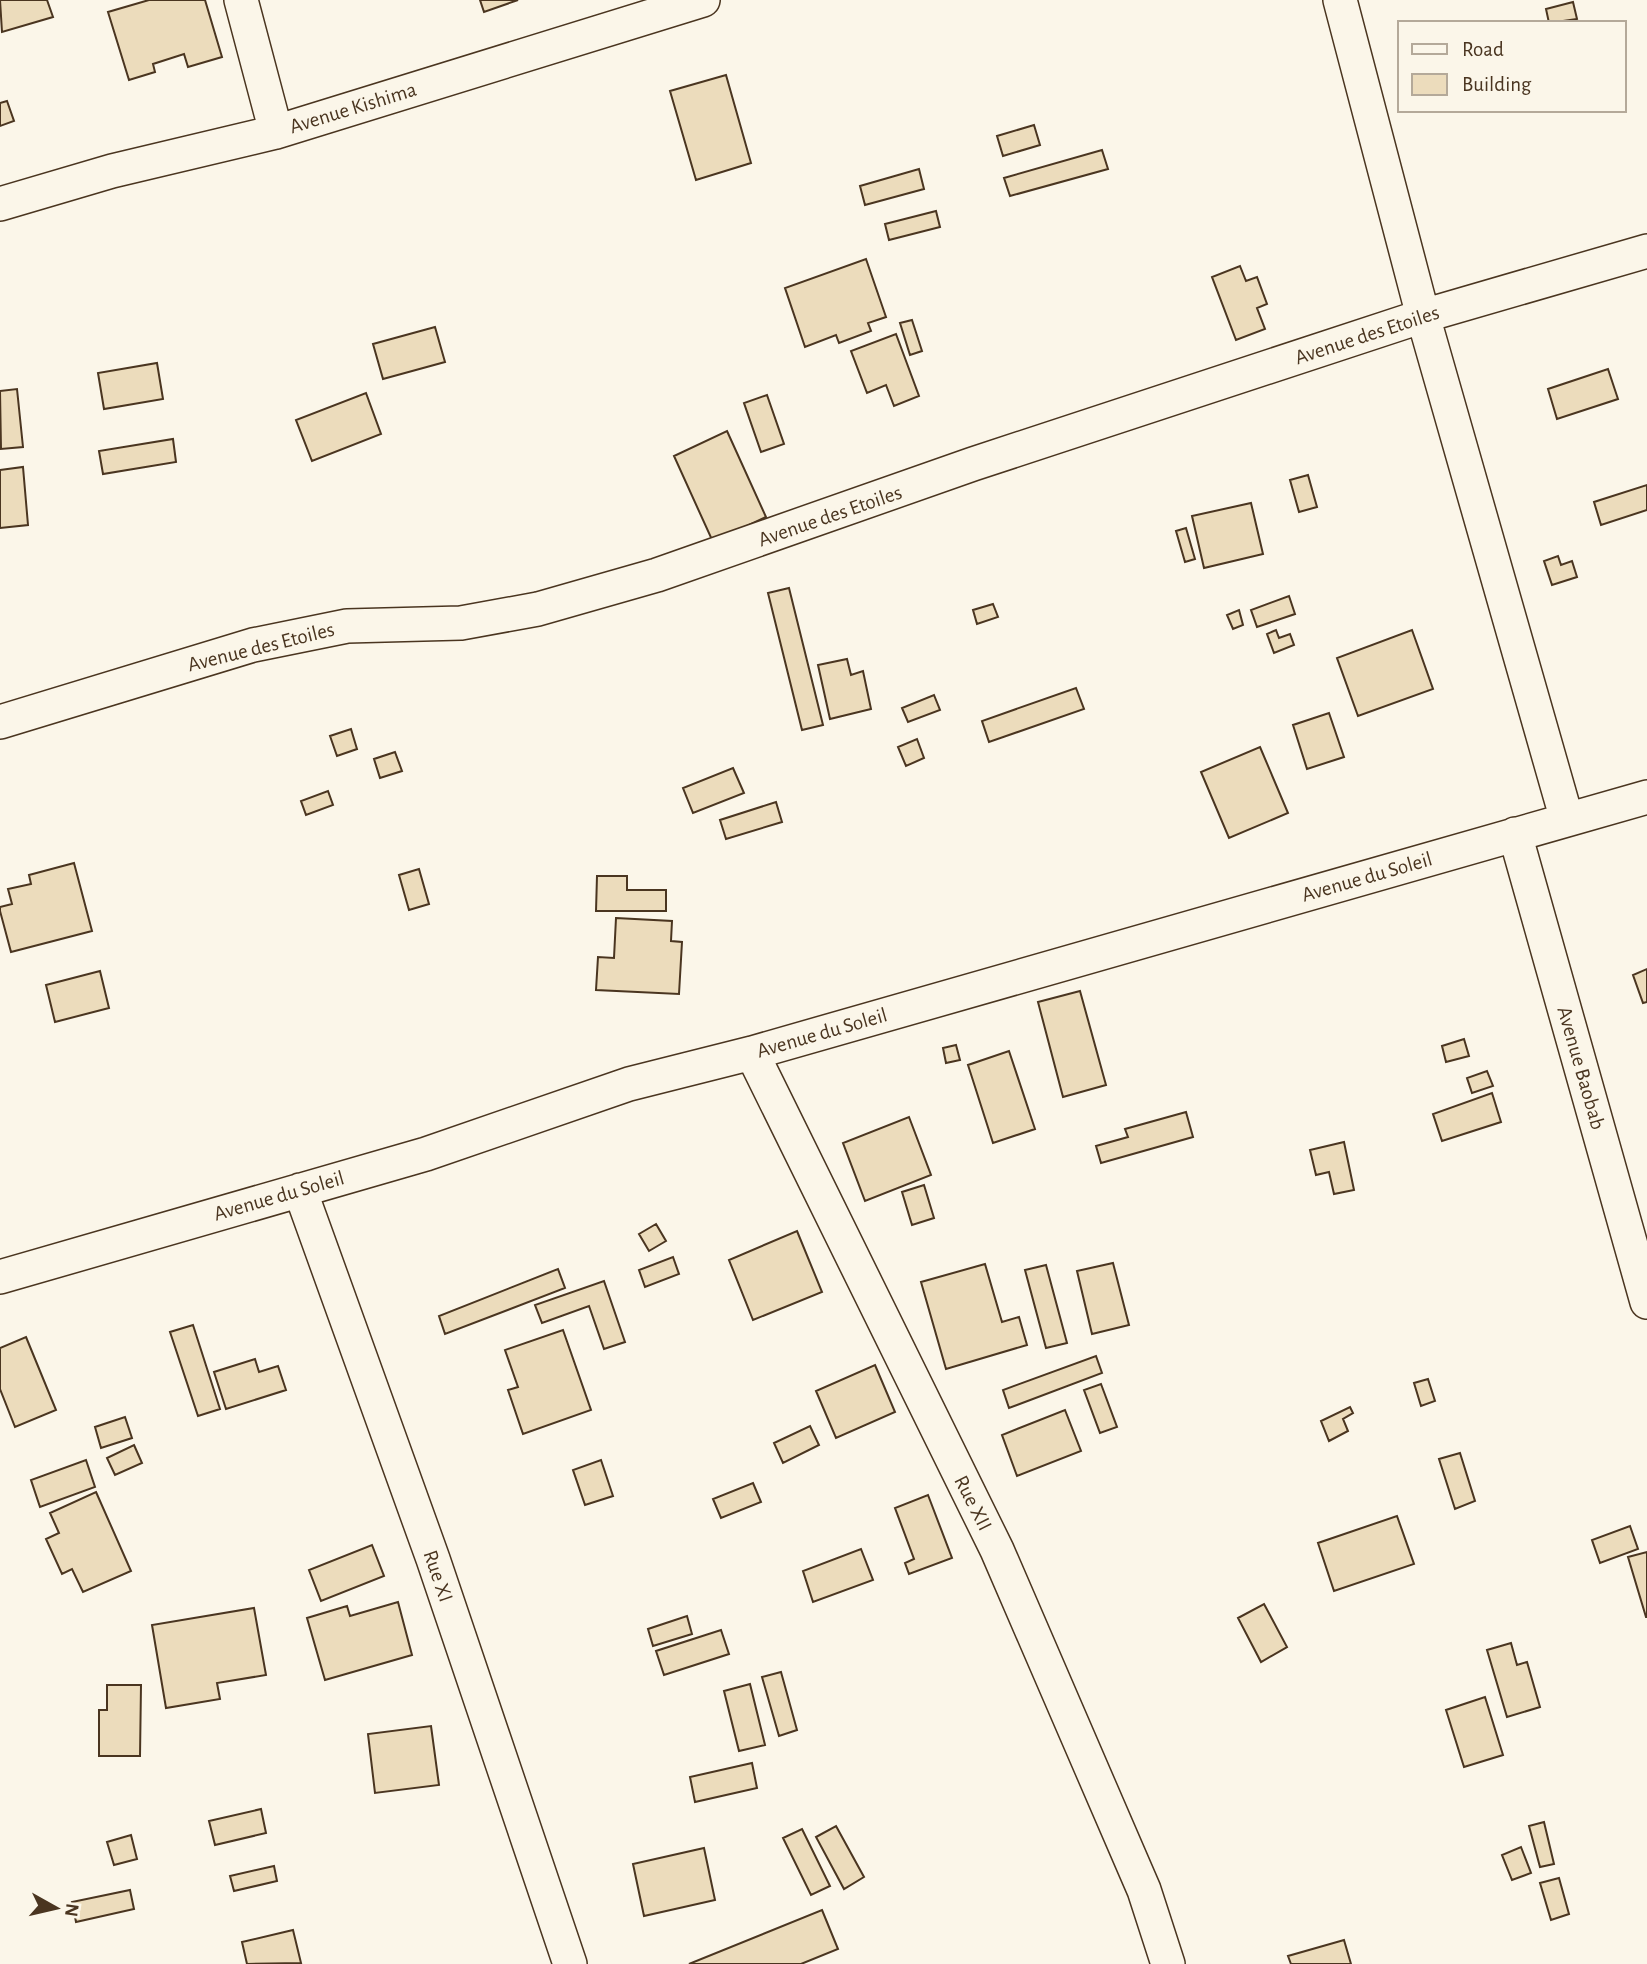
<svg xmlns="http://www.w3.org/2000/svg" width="1647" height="1964" font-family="'Alegreya Sans',sans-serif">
<rect width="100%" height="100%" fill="#fbf6e9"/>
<path fill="#ecdcbc" stroke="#4a3520" stroke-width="2" d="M0,0H47L53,17L2,32Z
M149,0H205L222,57L188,67L184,54L153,64L155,72L129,80L108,12Z
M480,0H518L484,12Z
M1573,2L1577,19L1549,23L1546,9Z
M726,75L751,163L696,180L670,91Z
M7,101L14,121L0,126V103Z
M1034,125L1040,145L1003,156L997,136Z
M1102,150L1108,169L1010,196L1004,178Z
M919,169L924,189L865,205L860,186Z
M936,211L940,227L889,240L885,224Z
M866,259L886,317L868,323L871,331L839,343L836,335L805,347L785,288Z
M1240,266L1246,281L1257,277L1267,304L1257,308L1265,329L1236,340L1212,277Z
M912,320L922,351L910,355L900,323Z
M435,327L445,362L383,379L373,344Z
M896,334L919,396L894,406L886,385L867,393L851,351Z
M157,363L163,399L104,409L98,373Z
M1608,369L1618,399L1557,419L1548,389Z
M17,389L23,447L1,449L0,391Z
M366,393L381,434L312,461L296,420Z
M767,395L784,444L761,452L744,403Z
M727,431L766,517L713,542L674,456Z
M173,439L176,462L103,474L99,451Z
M23,467L28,525L0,528V470Z
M1308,475L1317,507L1299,512L1290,480Z
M1647,485V510L1601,525L1594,502Z
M1251,503L1263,554L1204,568L1192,516Z
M1186,528L1195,559L1185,562L1176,531Z
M1558,556L1561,565L1572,561L1577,577L1552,585L1544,561Z
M789,588L823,725L802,730L768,593Z
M1289,596L1295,614L1257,627L1251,610Z
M993,604L998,617L977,624L973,610Z
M1239,610L1243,625L1233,629L1227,615Z
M1276,630L1279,638L1290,634L1294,645L1274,653L1267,634Z
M1412,630L1433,689L1358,716L1337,658Z
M847,659L851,675L863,671L871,709L830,719L818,665Z
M1076,688L1084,709L989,742L982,721Z
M934,695L940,710L908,722L902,708Z
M1329,713L1344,757L1307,769L1293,725Z
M351,729L357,749L337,756L330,736Z
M917,739L924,758L906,766L898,747Z
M1260,747L1288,813L1229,838L1201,772Z
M395,752L402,771L380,778L374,759Z
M733,768L744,793L693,813L683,788Z
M328,791L333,805L306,815L301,801Z
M776,802L782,822L726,839L720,820Z
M74,863L92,931L11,952L0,911V907L12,904L8,889L31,884L29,875Z
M419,869L429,904L409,910L399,875Z
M597,876H627V890H666V911H596Z
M616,918L672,921L671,941L682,942L679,994L596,990L598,957L614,958Z
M1647,969V1002L1643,1003L1633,975Z
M100,971L109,1008L55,1022L46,985Z
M1080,991L1106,1085L1063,1097L1038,1002Z
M1464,1039L1469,1056L1446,1062L1442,1046Z
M956,1045L960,1060L946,1063L943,1048Z
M1009,1051L1035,1129L993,1143L968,1065Z
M1487,1071L1493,1086L1472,1093L1467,1078Z
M1492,1093L1501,1122L1442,1141L1433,1114Z
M1186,1112L1193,1137L1101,1163L1096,1146L1128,1137L1125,1129Z
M909,1117L931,1175L865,1201L843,1143Z
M1344,1142L1354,1190L1334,1194L1329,1172L1316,1175L1310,1150Z
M924,1185L934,1218L912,1225L902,1192Z
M656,1224L666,1241L649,1251L639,1234Z
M797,1231L822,1292L753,1320L729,1260Z
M673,1257L679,1274L645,1287L639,1270Z
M1113,1263L1129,1325L1092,1334L1077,1271Z
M985,1264L1002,1322L1019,1317L1027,1345L946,1369L921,1282Z
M1046,1265L1067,1343L1046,1348L1025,1270Z
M558,1269L565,1288L445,1334L439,1316Z
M604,1281L625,1342L604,1349L589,1306L542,1323L535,1305Z
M193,1325L220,1409L198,1416L170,1332Z
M563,1330L591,1410L523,1434L508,1390L518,1387L505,1350Z
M26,1337L56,1410L15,1427L0,1389V1348Z
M1096,1356L1102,1373L1009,1408L1003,1390Z
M255,1359L259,1372L278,1366L286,1390L226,1409L214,1372Z
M875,1365L895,1412L836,1438L816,1391Z
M1428,1379L1435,1401L1421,1406L1414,1383Z
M1101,1384L1117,1427L1100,1433L1084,1390Z
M1350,1407L1353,1413L1343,1419L1348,1431L1329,1441L1321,1421Z
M1065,1410L1081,1451L1017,1476L1002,1435Z
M125,1417L132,1438L101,1448L95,1427Z
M810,1426L819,1445L783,1463L774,1443Z
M134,1445L142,1463L115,1475L107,1458Z
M1460,1453L1475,1501L1455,1509L1439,1459Z
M86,1460L95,1487L40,1507L31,1480Z
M601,1460L613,1496L585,1505L573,1470Z
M753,1483L761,1502L721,1518L713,1499Z
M96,1492L131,1571L83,1592L72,1569L62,1574L46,1539L59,1533L50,1513Z
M928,1495L952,1558L909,1574L905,1563L914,1559L895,1508Z
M1397,1516L1414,1564L1334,1591L1318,1543Z
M1630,1526L1638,1549L1600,1563L1592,1540Z
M372,1545L384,1576L321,1601L309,1570Z
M861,1549L873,1580L813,1602L803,1571Z
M1647,1552V1617H1646L1628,1557Z
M398,1602L412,1655L325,1680L307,1618L347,1606L350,1616Z
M1264,1604L1287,1647L1261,1662L1238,1618Z
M254,1608L266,1675L217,1683L220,1699L166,1708L152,1625Z
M687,1616L692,1634L653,1646L648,1629Z
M721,1630L729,1654L664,1675L656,1651Z
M1511,1643L1517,1665L1527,1662L1540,1707L1507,1717L1487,1650Z
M781,1672L797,1730L779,1736L762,1677Z
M750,1684L765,1745L739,1751L724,1691Z
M107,1685H141L140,1756H99V1710H107Z
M1485,1697L1503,1755L1464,1767L1446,1710Z
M431,1726L439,1785L375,1793L368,1734Z
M752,1763L757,1788L695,1802L690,1777Z
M261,1809L266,1833L215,1845L209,1821Z
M1544,1822L1554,1864L1540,1867L1529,1826Z
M836,1826L864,1877L844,1889L816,1837Z
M802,1829L830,1886L811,1895L783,1838Z
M131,1835L137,1859L114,1865L107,1842Z
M1521,1847L1531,1873L1512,1880L1502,1855Z
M704,1848L715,1900L644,1916L633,1864Z
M274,1866L277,1881L234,1891L230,1876Z
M1559,1878L1569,1914L1551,1920L1540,1883Z
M130,1890L134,1909L76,1922L72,1902Z
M822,1910L838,1949L801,1964H689Z
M293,1930L301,1963L247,1964L242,1942Z
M1344,1940L1351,1964H1291L1288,1956Z"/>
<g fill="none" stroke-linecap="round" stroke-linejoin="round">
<defs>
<path id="minor" d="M241,0L276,132
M1340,0L1423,316L1567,820
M0,204L112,171L276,132L703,0
M0,722L253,645L347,626L461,623L538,609L657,575L973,464L1423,316L1647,251
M1515,834L1647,1302
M752,1053L997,1550L1144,1890L1168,1964
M300,1190L433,1559L570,1964
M0,1277L426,1154L629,1084L752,1053L1647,797"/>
</defs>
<use href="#minor" stroke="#4a3520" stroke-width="36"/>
<use href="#minor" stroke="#fbf6e9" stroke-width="33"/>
</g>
<g text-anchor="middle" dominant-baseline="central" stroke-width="5" stroke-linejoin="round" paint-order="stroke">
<g font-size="21" fill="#4a3520" stroke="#fbf6e9">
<text transform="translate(353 108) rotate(-17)">Avenue Kishima</text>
<text transform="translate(1367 335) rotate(-18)">Avenue des Etoiles</text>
<text transform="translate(830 516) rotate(-19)">Avenue des Etoiles</text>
<text transform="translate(261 647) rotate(-14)">Avenue des Etoiles</text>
<text transform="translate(1367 877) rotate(-16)">Avenue du Soleil</text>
<text transform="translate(822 1033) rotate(-16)">Avenue du Soleil</text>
<text transform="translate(1581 1068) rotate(74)">Avenue Baobab</text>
<text transform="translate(279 1196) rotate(-16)">Avenue du Soleil</text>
<text transform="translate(973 1503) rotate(63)">Rue XII</text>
<text transform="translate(438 1576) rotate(71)">Rue XI</text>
</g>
</g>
<rect x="1398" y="21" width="228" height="91" fill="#fbf6e9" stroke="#b4a999" stroke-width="2"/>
<rect x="1412" y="44" width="35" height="10" fill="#fbf6e9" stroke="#b4a999" stroke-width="2"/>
<text x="1462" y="56" font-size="21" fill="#4a3520">Road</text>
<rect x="1412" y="74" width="35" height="21" fill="#ecdcbc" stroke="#b4a999" stroke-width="2"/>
<text x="1462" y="91" font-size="21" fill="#4a3520">Building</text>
<g transform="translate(56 1908) rotate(98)" stroke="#fbf6e9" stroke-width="5" paint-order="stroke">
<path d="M0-5L12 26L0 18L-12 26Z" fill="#4a3520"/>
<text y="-10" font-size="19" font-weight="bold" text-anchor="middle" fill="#4a3520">N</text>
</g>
</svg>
